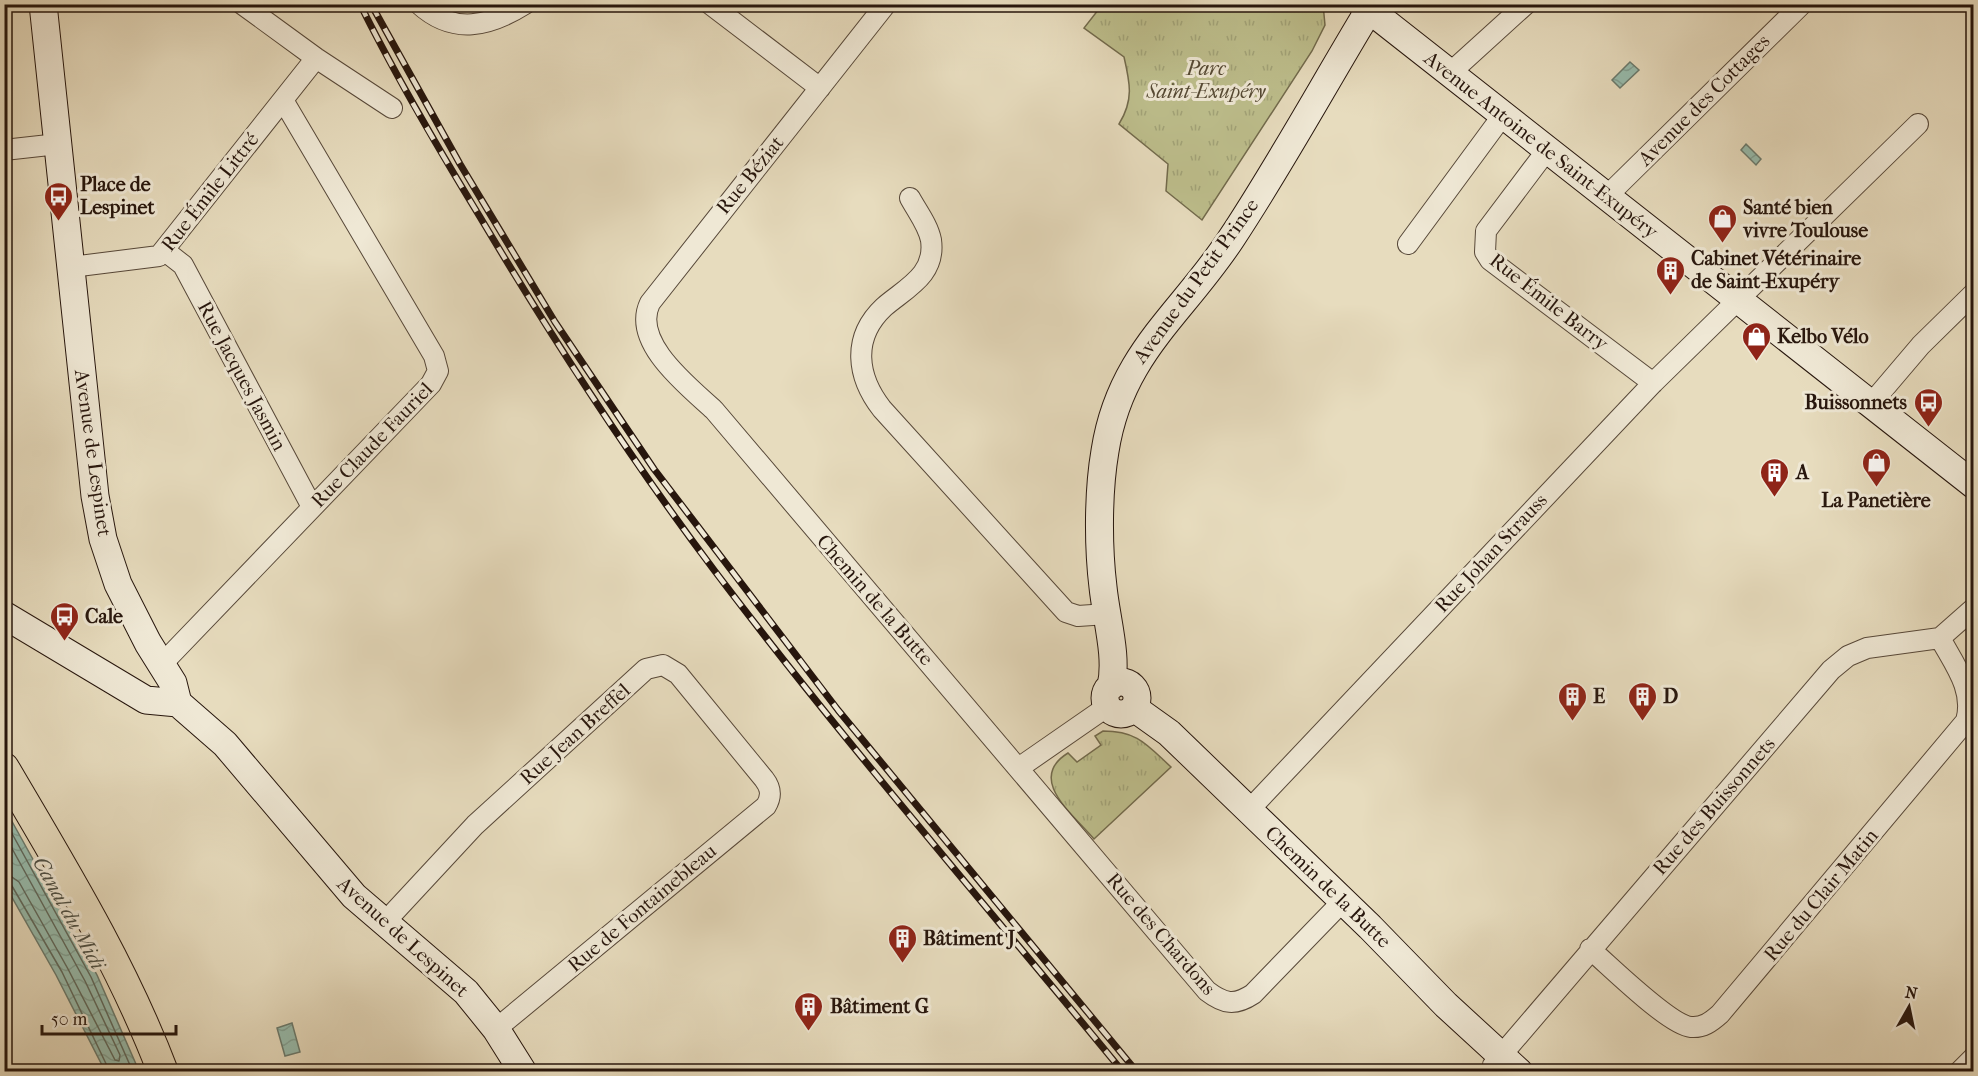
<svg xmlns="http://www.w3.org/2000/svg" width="1978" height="1076" font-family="'IM FELL French Canon',serif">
<defs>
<pattern id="grass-tufts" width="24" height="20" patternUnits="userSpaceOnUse" patternTransform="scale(1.5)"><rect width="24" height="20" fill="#bdbe8c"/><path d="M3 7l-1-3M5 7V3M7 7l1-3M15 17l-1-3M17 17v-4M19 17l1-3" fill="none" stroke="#a2a378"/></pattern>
<pattern id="water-waves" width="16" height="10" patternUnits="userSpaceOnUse" patternTransform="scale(1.5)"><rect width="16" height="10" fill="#97bcad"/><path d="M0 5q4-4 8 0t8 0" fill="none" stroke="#82a194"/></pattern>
</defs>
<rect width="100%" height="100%" fill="#e7dcbe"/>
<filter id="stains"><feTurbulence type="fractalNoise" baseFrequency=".00333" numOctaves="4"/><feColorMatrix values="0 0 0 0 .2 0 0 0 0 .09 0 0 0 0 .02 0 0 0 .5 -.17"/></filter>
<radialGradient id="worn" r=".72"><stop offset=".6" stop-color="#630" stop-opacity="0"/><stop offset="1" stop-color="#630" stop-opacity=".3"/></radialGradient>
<path fill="url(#grass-tufts)" stroke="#726a4c" stroke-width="1.5" d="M1323,4L1325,25L1312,51L1202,220L1166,191L1168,164L1119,124C1134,100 1130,83 1124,57L1084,28L1102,5Z
M1103,731C1138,731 1147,745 1171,767L1094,839C1073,814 1026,779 1068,753L1077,762L1101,745L1095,736Z"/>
<path fill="url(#water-waves)" stroke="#6a7a6d" stroke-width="1.5" d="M1630,62L1639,70L1620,88L1612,80Z
M1746,144L1761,159L1756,165L1741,150Z
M4,807L97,975L139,1071H105L56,975L5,885Z
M292,1023L300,1052L285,1056L277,1028Z"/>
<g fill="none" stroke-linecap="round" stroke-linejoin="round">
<path stroke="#5f695d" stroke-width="1.5" d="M4,819L91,977L133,1072
M4,834L85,981L120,1055L119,1061L115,1060L68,969L19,882L12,877L4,876
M4,883L12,886L62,972L110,1072"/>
<defs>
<path id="street" d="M242,4L316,58L392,108
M419,4C454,36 490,26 525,4
M710,4L820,88
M886,4L650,303C631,342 688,386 714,410L1207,991C1224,1004 1235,1006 1253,994L1343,901
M1450,73L1526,4
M4,150L58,144
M1547,150L1486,231L1485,252L1490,260L1653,383
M1607,196L1802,4
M910,198C917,211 928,225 931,240C936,275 906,288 884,307C851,338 857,377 882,409L1066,612L1078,616L1107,614
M1408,244L1503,115
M165,251L183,265L312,507
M71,267L159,256L316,58
M1870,405L1921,345L1974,293
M161,665L431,384L438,371L434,356L283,100
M1020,767L1108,706
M1249,810L1653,383L1918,124
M384,923L475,825L646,669L663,665L678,674L764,779C771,788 772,796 766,806L496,1029
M1590,949C1610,966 1669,1025 1691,1027C1703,1028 1711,1022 1720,1014L1966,721C1975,690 1954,664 1940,638
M1493,1065L1831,670L1848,656L1867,648L1940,638L1974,608
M1959,1072L1974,1057"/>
<path id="secondary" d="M43,4L95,496L103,539L118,584L148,643L173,683L178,703L225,744L354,896L466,992L496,1029L523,1072
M1362,4L1974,485
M4,615L146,700L178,703
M1105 698a16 16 0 1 1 32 0a16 16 0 1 1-32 0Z
M1111,686C1118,657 1106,618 1103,587C1098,546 1098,492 1105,451C1120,354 1181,315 1231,239C1280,165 1323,86 1369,10
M1134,708L1169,733L1370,927L1446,1005L1519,1072"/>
<path id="primary" d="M4,768C62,867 122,964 163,1072"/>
</defs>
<use href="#street" stroke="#574839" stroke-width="22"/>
<use href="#secondary" stroke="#27160d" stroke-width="29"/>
<use href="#primary" stroke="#27160d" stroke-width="32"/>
<use href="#street" stroke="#efe8d5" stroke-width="20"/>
<use href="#secondary" stroke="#efe8d5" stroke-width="27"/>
<use href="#primary" stroke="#e7dcbe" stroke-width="30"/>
<defs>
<path id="rail" d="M360,4C396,77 438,148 480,217C552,338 629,457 714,570C844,742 986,905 1123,1072
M371,4L460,164L555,322L654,469L838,710L1137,1072"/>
</defs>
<use href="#rail" stroke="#27160d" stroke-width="7"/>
<use href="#rail" stroke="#efe8d5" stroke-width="4.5" stroke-dasharray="14" stroke-linecap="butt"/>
</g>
<defs>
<symbol id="bus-pin" viewBox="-11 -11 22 30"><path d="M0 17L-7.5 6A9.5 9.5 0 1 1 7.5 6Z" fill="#8f2418" stroke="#efe8d5"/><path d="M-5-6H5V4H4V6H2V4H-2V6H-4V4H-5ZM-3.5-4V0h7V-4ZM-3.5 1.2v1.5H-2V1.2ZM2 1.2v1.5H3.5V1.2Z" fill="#fff"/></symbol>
<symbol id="shop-pin" viewBox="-11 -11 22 30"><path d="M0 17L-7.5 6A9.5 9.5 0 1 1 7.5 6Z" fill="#8f2418" stroke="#efe8d5"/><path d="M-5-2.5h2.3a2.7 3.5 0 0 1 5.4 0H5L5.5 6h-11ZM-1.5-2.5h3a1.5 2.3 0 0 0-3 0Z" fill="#fff"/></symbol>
<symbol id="building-pin" viewBox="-11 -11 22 30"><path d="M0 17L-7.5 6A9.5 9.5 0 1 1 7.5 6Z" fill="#8f2418" stroke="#efe8d5"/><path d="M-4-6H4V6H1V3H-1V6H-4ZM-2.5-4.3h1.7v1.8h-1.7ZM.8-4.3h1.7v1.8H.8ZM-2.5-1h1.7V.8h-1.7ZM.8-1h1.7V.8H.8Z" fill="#fff"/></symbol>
</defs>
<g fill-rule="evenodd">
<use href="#bus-pin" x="42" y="180" width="33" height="45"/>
<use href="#shop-pin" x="1706" y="202" width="33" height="45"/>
<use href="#building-pin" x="1654" y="254" width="33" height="45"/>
<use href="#shop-pin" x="1740" y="320" width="33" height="45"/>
<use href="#bus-pin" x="1912" y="386" width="33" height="45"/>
<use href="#shop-pin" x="1860" y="446" width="33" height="45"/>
<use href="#building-pin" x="1758" y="456" width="33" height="45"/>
<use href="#bus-pin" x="48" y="600" width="33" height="45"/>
<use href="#building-pin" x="1556" y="680" width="33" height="45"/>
<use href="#building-pin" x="1626" y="680" width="33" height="45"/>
<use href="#building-pin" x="886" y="922" width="33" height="45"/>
<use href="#building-pin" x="792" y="990" width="33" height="45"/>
</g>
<g text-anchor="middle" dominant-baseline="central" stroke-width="6" stroke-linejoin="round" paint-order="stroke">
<g font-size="20" font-style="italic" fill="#544833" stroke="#efe8d5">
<text x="1206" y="68">Parc<tspan x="1206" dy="23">Saint-Exupéry</tspan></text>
</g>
<g font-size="20" fill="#27160d" stroke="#efe8d5">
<text transform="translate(1704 100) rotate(-45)">Avenue des Cottages</text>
<text transform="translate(1541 145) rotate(38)">Avenue Antoine de Saint-Exupéry</text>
<text transform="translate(750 175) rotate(-51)">Rue Béziat</text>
<text transform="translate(210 192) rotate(-52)">Rue Émile Littré</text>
<text transform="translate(1196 281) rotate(-54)">Avenue du Petit Prince</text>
<text transform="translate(1549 302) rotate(38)">Rue Émile Barry</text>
<text transform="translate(242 376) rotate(62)">Rue Jacques Jasmin</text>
<text transform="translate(372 445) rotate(-46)">Rue Claude Fauriel</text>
<text transform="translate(93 453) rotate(82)">Avenue de Lespinet</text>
<text transform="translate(1491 553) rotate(-47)">Rue Johan Strauss</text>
<text transform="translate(875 600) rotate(49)">Chemin de la Butte</text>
<text transform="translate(575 734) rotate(-42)">Rue Jean Breffel</text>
<text transform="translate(1714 806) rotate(-49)">Rue des Buissonnets</text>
<text transform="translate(1328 887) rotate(44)">Chemin de la Butte</text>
<text transform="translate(1821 895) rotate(-50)">Rue du Clair Matin</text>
<text transform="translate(642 908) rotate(-40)">Rue de Fontainebleau</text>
<text transform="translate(1161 934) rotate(49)">Rue des Chardons</text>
<text transform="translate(403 937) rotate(42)">Avenue de Lespinet</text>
</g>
<g font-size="20" font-weight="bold" fill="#27160d" stroke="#efe8d5" text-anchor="start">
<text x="80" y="184">Place de<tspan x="80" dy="23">Lespinet</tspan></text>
<text x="1743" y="207">Santé bien<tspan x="1743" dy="23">vivre Toulouse</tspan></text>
<text x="1691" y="258">Cabinet Vétérinaire<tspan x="1691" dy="23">de Saint-Exupéry</tspan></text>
<text x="1777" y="336">Kelbo Vélo</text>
<text x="1907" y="402" text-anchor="end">Buissonnets</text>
<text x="1796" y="472">A</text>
<text x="1876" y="500" text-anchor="middle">La Panetière</text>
<text x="85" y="616">Cale</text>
<text x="1593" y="696">E</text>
<text x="1663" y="696">D</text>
<text x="923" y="938">Bâtiment J</text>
<text x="830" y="1006">Bâtiment G</text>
</g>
<g font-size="21" font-style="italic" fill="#4e5045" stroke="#efe8d5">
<text transform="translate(69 913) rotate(61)">Canal du Midi</text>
</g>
</g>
<rect width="1978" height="1076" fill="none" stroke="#e7dcbe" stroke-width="24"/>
<rect x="6" y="6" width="1966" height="1064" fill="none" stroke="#27160d" stroke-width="3"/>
<rect x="12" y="12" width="1954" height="1052" fill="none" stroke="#27160d" stroke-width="1.5"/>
<g transform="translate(1909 1007) rotate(9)" stroke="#efe8d5" stroke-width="4.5" paint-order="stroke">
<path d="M0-4.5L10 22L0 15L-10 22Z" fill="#27160d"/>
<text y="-9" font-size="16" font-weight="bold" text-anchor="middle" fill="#27160d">N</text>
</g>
<path d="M42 1025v9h134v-9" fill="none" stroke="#27160d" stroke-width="3"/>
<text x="51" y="1025" font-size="18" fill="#27160d" stroke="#efe8d5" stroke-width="4.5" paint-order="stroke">50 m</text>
<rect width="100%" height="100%" filter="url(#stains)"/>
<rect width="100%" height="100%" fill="url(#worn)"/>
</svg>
